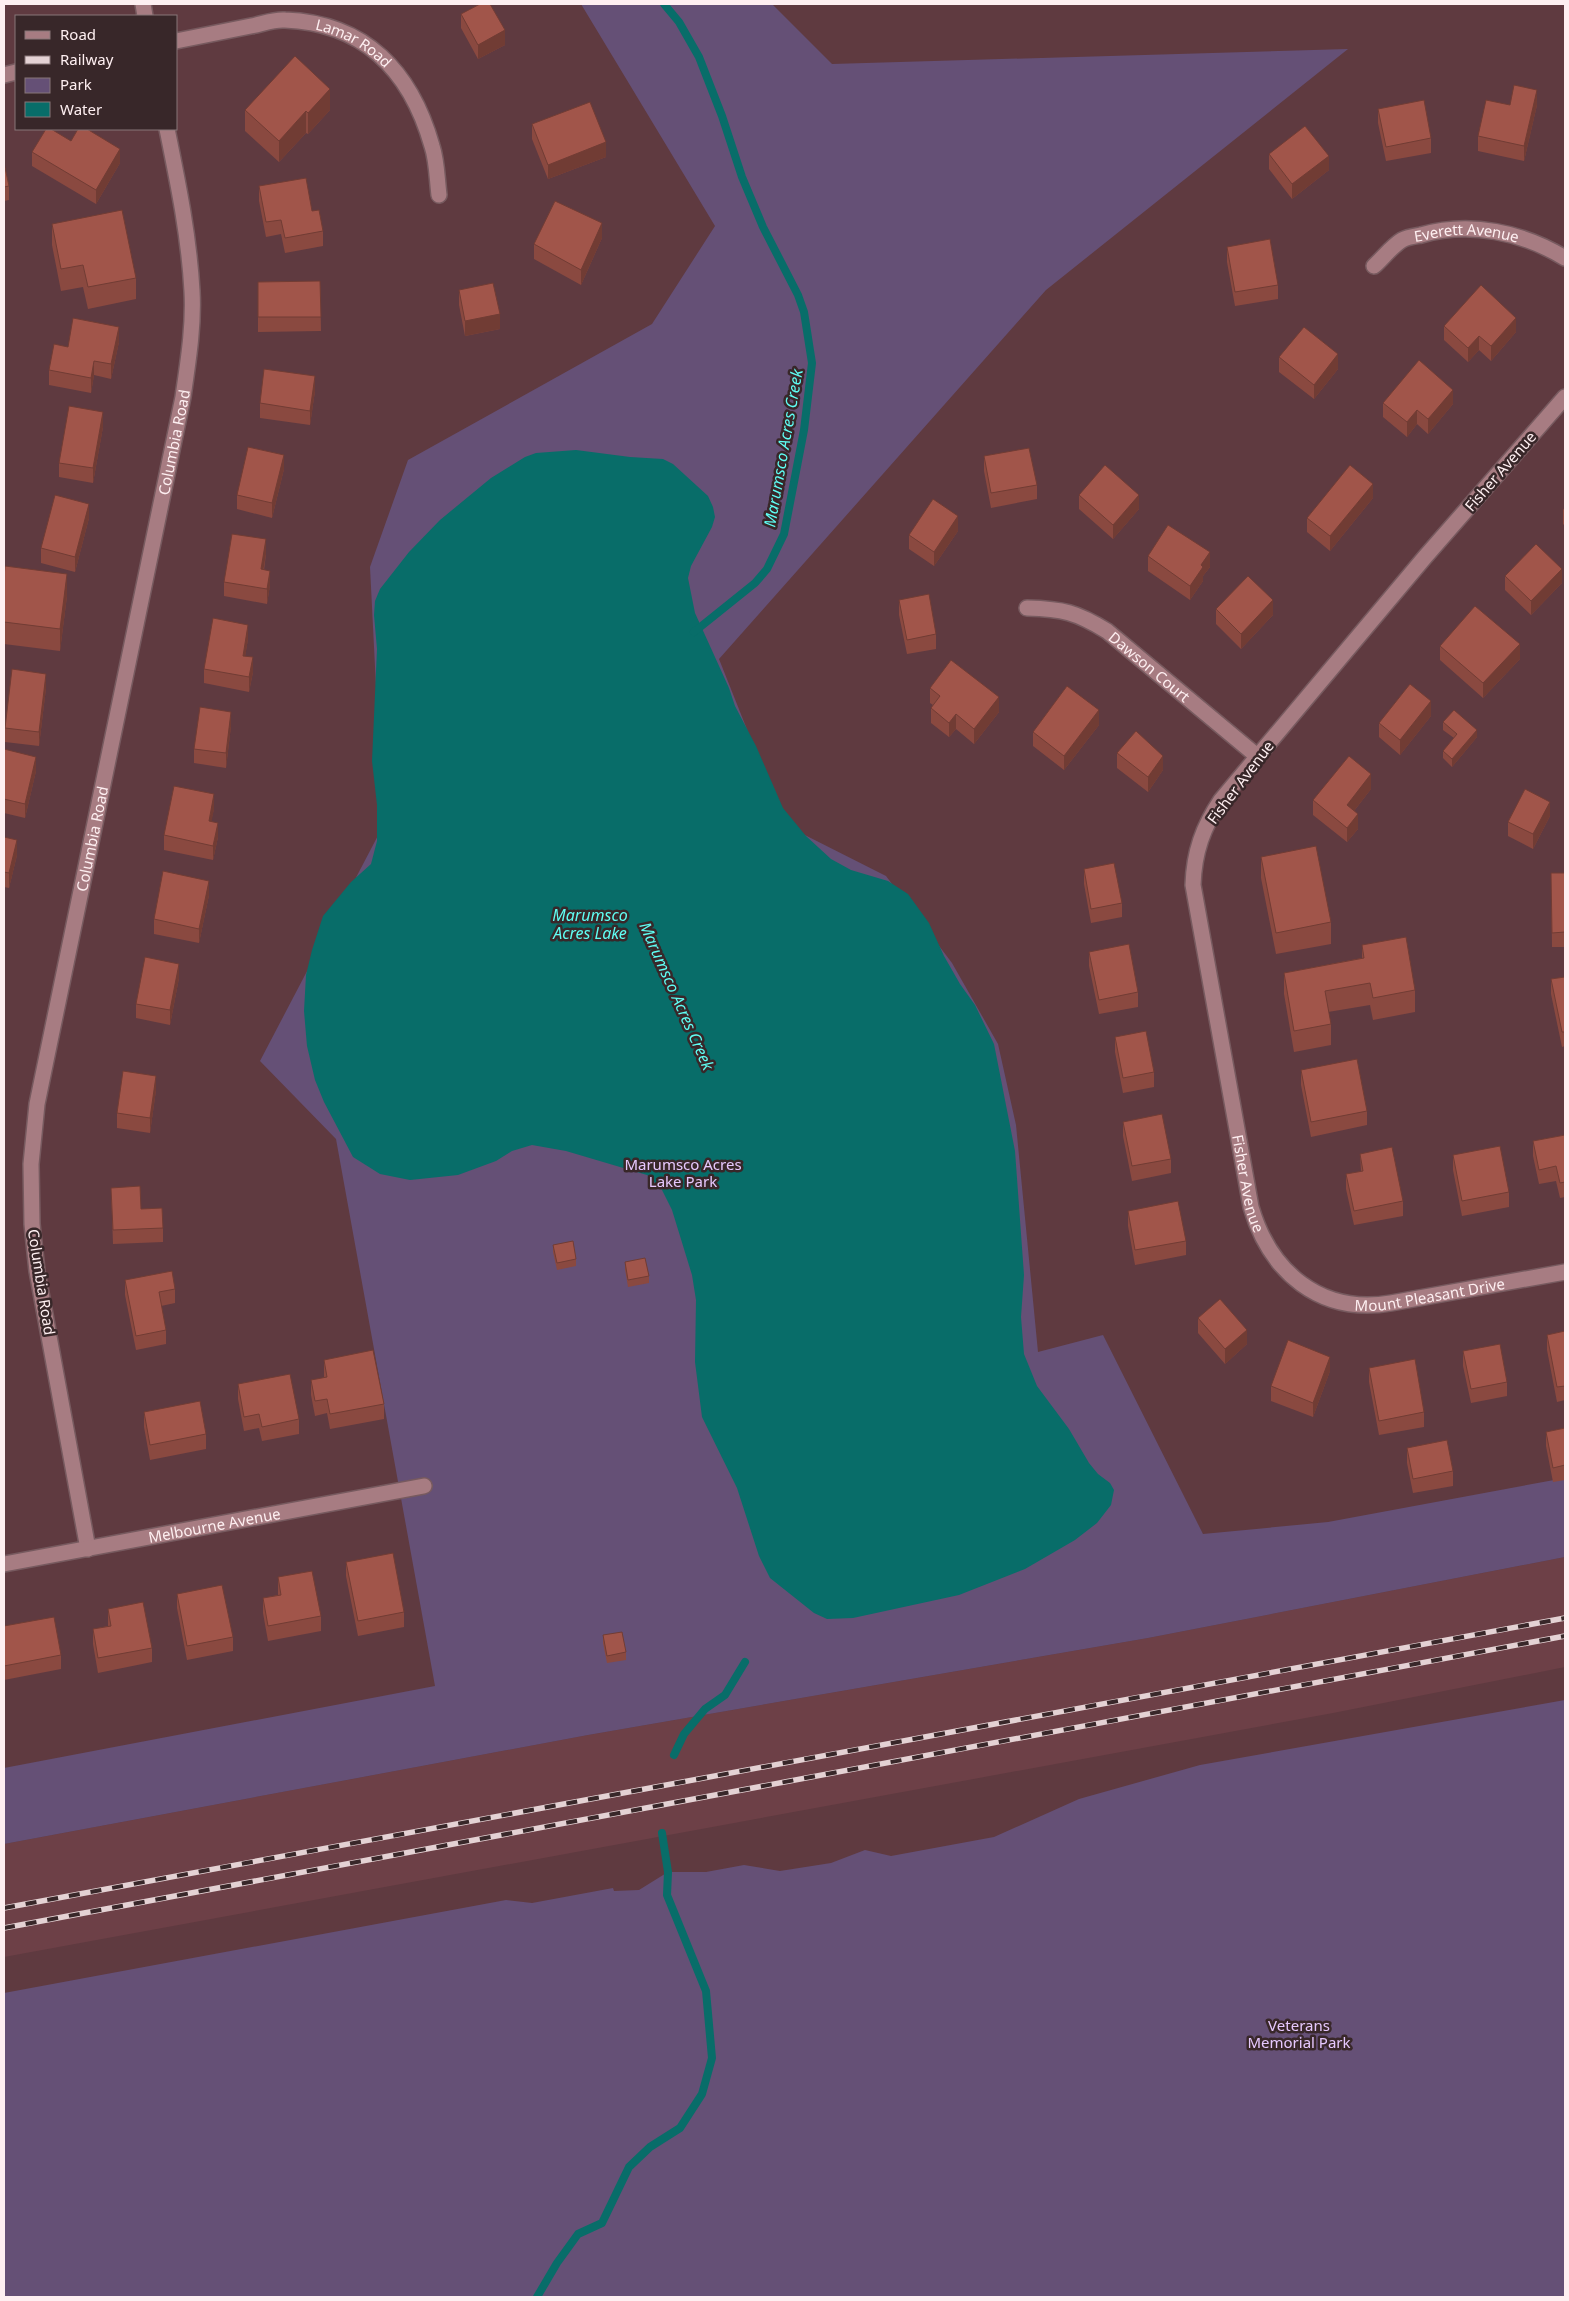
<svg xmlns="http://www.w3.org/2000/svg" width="1569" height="2301" font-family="'Noto Sans',sans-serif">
<rect width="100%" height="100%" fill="#5f3a40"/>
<path fill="#6d4047" d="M1565,1557V1667L1333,1713L4,1957V1844L588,1735L1148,1638Z"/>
<path fill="#655076" d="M581,4H772L832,64L1348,49L1046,290L719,659L785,825L886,876L952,963L998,1044L1016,1125L1038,1352L1103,1335L1203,1534L1328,1522L1565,1478V1557L1148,1638L588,1735L4,1844V1768L435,1686L336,1139L260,1061L383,826L370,567L408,460L652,324L715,226Z
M1565,1700V2297H4V1993L506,1900L532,1903L613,1888L614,1891L639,1890L668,1872H706L744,1865L780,1871L831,1863L865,1850L891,1856L994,1837L1079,1799L1200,1765Z"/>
<path fill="#086d69" d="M576,450L630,457L663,459L673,464L708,496L713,507L715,517L712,527L691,566L688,578L695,613L729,688L735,706L756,746L783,808L806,836L831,859L851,870L888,881L908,894L929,923L944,956L960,984L975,1005L994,1044L1015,1151L1024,1275L1021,1317L1024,1354L1037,1386L1069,1429L1089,1463L1098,1474L1110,1483L1114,1490L1111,1505L1097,1523L1075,1540L1025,1569L959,1595L853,1618L827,1619L814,1613L770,1578L759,1556L737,1488L702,1417L695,1362L696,1300L692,1275L672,1210L662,1190L647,1175L566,1151L532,1145L512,1151L496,1161L458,1175L410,1180L380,1174L353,1157L324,1102L315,1080L307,1046L304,1011L306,975L312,950L323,916L351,882L371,864L377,841V805L372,761L377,649L374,615L375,601L380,589L409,552L440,520L491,478L525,457L536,453Z"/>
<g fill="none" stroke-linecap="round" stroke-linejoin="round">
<path stroke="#086d69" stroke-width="8" d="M664,4L679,22L699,57L722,116L742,177L763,227L798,295L804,312L812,363L804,430L784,534L767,569L755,583L694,632
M674,1755L684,1734L705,1709L725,1695L745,1662
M537,2297L557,2263L578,2234L602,2223L629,2167L650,2147L680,2128L702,2094L712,2058L706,1991L667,1895L668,1872L662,1833"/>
<defs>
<g id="street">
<path d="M143,4L145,16"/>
<path id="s1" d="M176,41C201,36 226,31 251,26C262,24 274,19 285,20C366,23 411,72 432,146C437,161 437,179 439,195"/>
<path d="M4,75L16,72"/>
<path id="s2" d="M1374,266C1383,258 1392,246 1402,240C1407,237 1415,236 1421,235C1470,221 1522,232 1565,258"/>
<path id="s3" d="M1565,397L1425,557L1221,800C1203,827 1194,852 1193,885L1251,1207C1270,1272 1320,1315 1391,1303L1565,1272"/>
<path id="s4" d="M1027,608C1063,609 1076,612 1107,631L1257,756"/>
<path id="s5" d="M88,1549L37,1271L32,1224L31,1164L37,1104L183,397C188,362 194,326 192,291C189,236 178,183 167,129"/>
<path id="s6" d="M4,1564L424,1486"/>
</g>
</defs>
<use href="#street" stroke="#775a5f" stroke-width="18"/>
<use href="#street" stroke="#a77c82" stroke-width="15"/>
<defs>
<path id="rail" d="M4,1908L1565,1618
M4,1928L1565,1636"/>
</defs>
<use href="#rail" stroke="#e4d2d4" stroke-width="5.5"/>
<use href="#rail" stroke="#382729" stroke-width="4" stroke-dasharray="11" stroke-linecap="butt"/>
</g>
<path fill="#8a4940" d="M461,14L505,45L478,59L461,28Z
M1510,105H1537L1524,161L1478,151V136Z
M1378,109L1431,138V153L1386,161L1378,123Z
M245,110H330L308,134L306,133L279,162L245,131Z
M532,124L606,157L548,179L532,139Z
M71,141L120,163L96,204L32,166V152Z
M1269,154L1329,170L1292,199L1269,169Z
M4,163L9,186V200L4,201Z
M259,186L312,211L323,231V246L285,253L281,234L266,237L259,201Z
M52,224L136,278V299L88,309L83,287L61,291L52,245Z
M602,238L581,285L534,259V244Z
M1227,247L1278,285V299L1235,306L1227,262Z
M320,281L321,331L258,332V282Z
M459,290L500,329L465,336L459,305Z
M1444,326L1516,332L1491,361L1479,350L1468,362L1444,340Z
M119,342L111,379L94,375L91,393L49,385V370Z
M1279,357L1338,369L1314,399L1279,372Z
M315,391L310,425L260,418V403Z
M1383,403L1453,404L1428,434L1417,424L1407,437L1383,417Z
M103,427L93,483L59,477V463Z
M984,456L1037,485V499L991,508L984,471Z
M284,469L272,518L237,509V495Z
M1079,495L1139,509L1113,539L1079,509Z
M1373,498L1330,551L1307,532V518Z
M1565,507V526L1563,524V510Z
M89,518L75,572L41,563V548Z
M958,531L934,566L909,549V535Z
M266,554L264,570L270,585L267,604L224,596V582Z
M1148,556L1210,567L1203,576V581L1190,600L1148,571Z
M1505,576L1562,583L1531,615L1505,590Z
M4,578L67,596L60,651L4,644Z
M899,600L936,634V649L907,654L899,615Z
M1216,609L1273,615L1241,649L1216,624Z
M248,639L245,656L253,672L249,692L204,683V669Z
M1440,646L1520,659L1483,698L1440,660Z
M46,688L39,746L5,742V728Z
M930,688L999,712L974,744L956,729L949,737L931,723V708L933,705L930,703Z
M1431,716L1400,755L1379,737V723Z
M1443,722L1477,737L1452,767L1443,758V751L1454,738L1443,730Z
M1099,725L1064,770L1033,746V732Z
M231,726L226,768L194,763V749Z
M4,749L36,771L25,818L4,813Z
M1117,753L1163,770L1148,792L1117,768Z
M1371,789L1354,811L1358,829L1347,842L1313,815V800Z
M214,809L211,821L218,837L213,860L164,850V835Z
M1550,816L1533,849L1508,836V822Z
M4,837L17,855L9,888L4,887Z
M1261,857L1331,922V944L1276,954L1261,878Z
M1084,869L1122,903V917L1091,923L1084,884Z
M1551,873H1565V947H1552Z
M209,895L199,943L154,934V919Z
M1362,945L1415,990V1012L1373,1020L1370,1005L1328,1012L1331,1024V1045L1294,1052L1284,994V973L1362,958Z
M1089,952L1138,992V1007L1099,1014L1089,966Z
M1565,977V1046L1562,1047L1551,994V979Z
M179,978L170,1025L136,1018V1004Z
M1115,1037L1154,1072V1087L1123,1093L1115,1052Z
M1301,1070L1367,1111V1125L1311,1137L1301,1085Z
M156,1090L150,1133L117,1128V1113Z
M1123,1122L1171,1159V1173L1132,1181L1123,1136Z
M1565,1135V1197L1560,1198L1556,1181L1539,1184L1533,1156V1141Z
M1360,1154L1403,1201V1216L1354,1225L1346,1189V1174L1361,1172Z
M1453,1155L1509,1192V1207L1462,1216L1453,1170Z
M111,1188L141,1209L163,1228V1242L113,1244Z
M1128,1211L1186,1241V1255L1135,1265L1128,1226Z
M553,1245L576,1259V1266L557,1270L553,1252Z
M625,1262L649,1276V1283L628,1287L625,1269Z
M125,1280L175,1289V1303L161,1306L166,1330V1344L136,1350L125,1295Z
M1198,1318L1247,1344L1225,1364L1198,1333Z
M1565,1331V1400L1557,1402L1547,1350V1335Z
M1463,1351L1507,1382V1396L1471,1403L1463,1366Z
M324,1360L384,1404V1419L330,1429L327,1413L315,1416L311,1395V1380L324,1378Z
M1369,1368L1424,1412V1427L1379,1435L1369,1382Z
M1330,1371L1313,1417L1271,1401V1386Z
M238,1384L299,1419V1434L262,1441L259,1428L244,1431L238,1399Z
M144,1412L206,1434V1449L150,1460L144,1427Z
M1565,1428V1480L1553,1482L1546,1446V1432Z
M1407,1448L1453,1471V1486L1413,1493L1407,1463Z
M346,1562L404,1612V1627L358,1636L346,1576Z
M278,1577L321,1616V1631L268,1641L263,1613V1598L278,1595Z
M177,1594L233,1637V1651L187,1660L177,1608Z
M108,1609L152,1648V1662L98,1673L93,1644V1629L108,1626Z
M4,1626L61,1655V1669L4,1680Z
M603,1635L626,1652V1660L607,1663L603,1643Z"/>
<path fill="#713c34" d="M505,30V45L478,59V45Z
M330,89V110L308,134V113Z
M1537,90V105L1524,161V146Z
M306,111V133L279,162V141Z
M606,142V157L548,179V165Z
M120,149V163L96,204V190Z
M1329,156V170L1292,199V184Z
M602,223V238L581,285V270Z
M500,314V329L465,336V321Z
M1516,318V332L1491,361V346Z
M119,327V342L111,379V364Z
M1479,336V350L1468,362V348Z
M1338,354V369L1314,399V385Z
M94,361V375L91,393V378Z
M315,376V391L310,425V411Z
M1453,390V404L1428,434V419Z
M1417,410V424L1407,437V422Z
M103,412V427L93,483V468Z
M284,455V469L272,518V503Z
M1373,484V498L1330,551V536Z
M1139,495V509L1113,539V525Z
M89,504V518L75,572V557Z
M958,516V531L934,566V552Z
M266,539V554L261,584V569Z
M1210,552V567L1203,576V581L1190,600V586L1201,565Z
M1562,569V583L1531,615V601Z
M270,571V585L267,604V589Z
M67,574V596L60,651V629Z
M1273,600V615L1241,649V634Z
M248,625V639L243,670V656Z
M1520,644V659L1483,698V683Z
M253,657V672L249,692V677Z
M46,674V688L39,746V732Z
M999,697V712L974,744V729Z
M1431,701V716L1400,755V740Z
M1099,710V725L1064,770V756Z
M231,712V726L226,768V753Z
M956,714V729L949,737V723Z
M1477,730V737L1452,767V759Z
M1163,756V770L1148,792V777Z
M36,757V771L25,818V804Z
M1371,774V789L1347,820V805Z
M214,794V809L209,835V821Z
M1550,802V816L1533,849V834Z
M1358,814V829L1347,842V828Z
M218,823V837L213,860V846Z
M17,840V855L9,888V873Z
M209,881V895L199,943V929Z
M179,964V978L170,1025V1010Z
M156,1076V1090L150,1133V1118Z
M1247,1330V1344L1225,1364V1349Z
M1330,1357V1371L1313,1417V1403Z"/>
<path fill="#a1554a" stroke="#713c34" d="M480,4H490L505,30L478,45L461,14Z
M295,56L330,89L308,113L306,111L279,141L245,110Z
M1514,85L1537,90L1524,146L1478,136L1486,100L1510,105Z
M1424,100L1431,138L1386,147L1378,109Z
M590,102L606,142L548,165L532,124Z
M1305,126L1329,156L1292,184L1269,154Z
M46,129H51L71,141L78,129H87L120,149L96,190L32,152Z
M4,163L9,186L4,187Z
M306,178L312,211L319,210L323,231L285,238L281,220L266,222L259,186Z
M555,201L602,223L581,270L534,244Z
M122,210L136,278L88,287L83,265L61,269L52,224Z
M1270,239L1278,285L1235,292L1227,247Z
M320,281L321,317H258V282Z
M493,283L500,314L465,321L459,290Z
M1481,285L1516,318L1491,346L1479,336L1468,348L1444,326Z
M73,318L119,327L111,364L94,361L91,378L49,370L54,344L68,347Z
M1304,327L1338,354L1314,385L1279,357Z
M1419,360L1453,390L1428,419L1417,410L1407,422L1383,403Z
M264,369L315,376L310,411L260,403Z
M69,406L103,412L93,468L59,463Z
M248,447L284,455L272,503L237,495Z
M1029,448L1037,485L991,493L984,456Z
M1105,465L1139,495L1113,525L1079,495Z
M1350,465L1373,484L1330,536L1307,518Z
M55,495L89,504L75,557L41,548Z
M933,499L958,516L934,552L909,535Z
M1168,525L1210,552L1201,565L1203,567L1190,586L1148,556Z
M232,534L266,539L261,569L270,571L267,589L224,582Z
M1536,544L1562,569L1531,601L1505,576Z
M5,566L67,574L60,629L4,622V578Z
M1248,576L1273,600L1241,634L1216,609Z
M929,594L936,634L907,640L899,600Z
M1475,606L1520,644L1483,683L1440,646Z
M213,618L248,625L243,656L253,657L249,677L204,669Z
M951,660L999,697L974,729L956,714L949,723L931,708L940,696L930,688Z
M12,669L46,674L39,732L5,728Z
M1410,684L1431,701L1400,740L1379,723Z
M1067,686L1099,710L1064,756L1033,732Z
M200,707L231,712L226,753L194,749Z
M1454,710L1477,730L1452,759L1443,751L1457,734L1443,722Z
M1136,731L1163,756L1148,777L1117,753Z
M4,749L36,757L25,804L4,799Z
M1349,756L1371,774L1347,805L1358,814L1347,828L1313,800Z
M174,786L214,794L209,821L218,823L213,846L164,835Z
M1525,789L1550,802L1533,834L1508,822Z
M4,837L17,840L9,873L4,872Z
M1316,846L1331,922L1276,933L1261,857Z
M1114,863L1122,903L1091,909L1084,869Z
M163,871L209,881L199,929L154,919Z
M1551,873H1565V932L1552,933Z
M1406,937L1415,990L1373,998L1370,983L1325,991L1331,1024L1294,1031L1284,973L1364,958L1362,945Z
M1129,944L1138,992L1099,1000L1089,952Z
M145,957L179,964L170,1010L136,1004Z
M1565,977V1032H1562L1551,979Z
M1146,1031L1154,1072L1123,1078L1115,1037Z
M1357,1059L1367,1111L1311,1122L1301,1070Z
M123,1071L156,1076L150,1118L117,1113Z
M1162,1114L1171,1159L1132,1166L1123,1122Z
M1565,1135V1182L1560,1183L1556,1166L1539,1170L1533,1141Z
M1500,1146L1509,1192L1462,1201L1453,1155Z
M1392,1147L1403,1201L1354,1211L1346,1174L1363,1171L1360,1154Z
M140,1186L141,1209L162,1208L163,1228L113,1230L111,1188Z
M1178,1201L1186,1241L1135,1250L1128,1211Z
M573,1241L576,1259L557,1263L553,1245Z
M645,1258L649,1276L628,1280L625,1262Z
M172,1271L175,1289L159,1292L166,1330L136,1336L125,1280Z
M1220,1299L1247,1330L1225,1349L1198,1318Z
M1565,1331V1386L1557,1387L1547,1335Z
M1288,1340L1330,1357L1313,1403L1271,1386Z
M1500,1344L1507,1382L1471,1389L1463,1351Z
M373,1350L384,1404L330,1414L327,1399L315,1401L311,1380L327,1377L324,1360Z
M1415,1359L1424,1412L1379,1421L1369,1368Z
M290,1374L299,1419L262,1427L259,1414L244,1417L238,1384Z
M200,1401L206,1434L150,1445L144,1412Z
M1565,1428V1465L1553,1468L1546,1432Z
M1447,1440L1453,1471L1413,1479L1407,1448Z
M393,1553L404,1612L358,1621L346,1562Z
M312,1571L321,1616L268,1626L263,1598L281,1595L278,1577Z
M222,1585L233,1637L187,1646L177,1594Z
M143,1602L152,1648L98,1658L93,1629L111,1626L108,1609Z
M54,1617L61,1655L4,1666V1626Z
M622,1632L626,1652L607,1656L603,1635Z"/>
<g text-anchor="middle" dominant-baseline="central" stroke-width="5" stroke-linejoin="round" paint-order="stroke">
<g font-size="15" fill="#feeff1" stroke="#382729">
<text stroke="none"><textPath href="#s1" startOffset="185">Lamar Road</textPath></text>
<text stroke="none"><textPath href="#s2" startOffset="104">Everett Avenue</textPath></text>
<text stroke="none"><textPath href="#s5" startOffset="1126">Columbia Road</textPath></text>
<text transform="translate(1500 471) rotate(-49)">Fisher Avenue</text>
<text stroke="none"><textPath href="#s4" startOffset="140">Dawson Court</textPath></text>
<text transform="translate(1240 782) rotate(-53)">Fisher Avenue</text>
<text stroke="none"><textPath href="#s5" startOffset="721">Columbia Road</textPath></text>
<text stroke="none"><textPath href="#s3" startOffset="924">Fisher Avenue</textPath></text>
<text transform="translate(42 1282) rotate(81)">Columbia Road</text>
<text stroke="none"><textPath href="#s3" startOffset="1175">Mount Pleasant Drive</textPath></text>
<text stroke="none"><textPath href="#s6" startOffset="214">Melbourne Avenue</textPath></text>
</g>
<g font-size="15" fill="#e6c8fe" stroke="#382729">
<text x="683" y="1164">Marumsco Acres<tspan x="683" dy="17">Lake Park</tspan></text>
<text x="1299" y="2025">Veterans<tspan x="1299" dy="17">Memorial Park</tspan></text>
</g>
<g font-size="16" font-style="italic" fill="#5ffef4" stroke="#382729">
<text transform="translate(783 448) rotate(-80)">Marumsco Acres Creek</text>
<text x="590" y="915">Marumsco<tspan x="590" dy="18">Acres Lake</tspan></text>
<text transform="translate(677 996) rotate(66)">Marumsco Acres Creek</text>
</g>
</g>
<rect width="1569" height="2301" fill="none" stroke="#feeff1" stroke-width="10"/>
<rect x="15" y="15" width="162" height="115" fill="#382729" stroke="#877779"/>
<rect x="25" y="31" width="25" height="8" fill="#a77c82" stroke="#877779"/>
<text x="60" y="40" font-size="15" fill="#feeff1">Road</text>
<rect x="25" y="56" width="25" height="8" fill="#e4d2d4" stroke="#877779"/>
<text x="60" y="65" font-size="15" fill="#feeff1">Railway</text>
<rect x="25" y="78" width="25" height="15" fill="#655076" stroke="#877779"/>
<text x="60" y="90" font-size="15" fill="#feeff1">Park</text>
<rect x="25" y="102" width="25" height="15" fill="#086d69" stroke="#877779"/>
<text x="60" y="115" font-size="15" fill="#feeff1">Water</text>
</svg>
